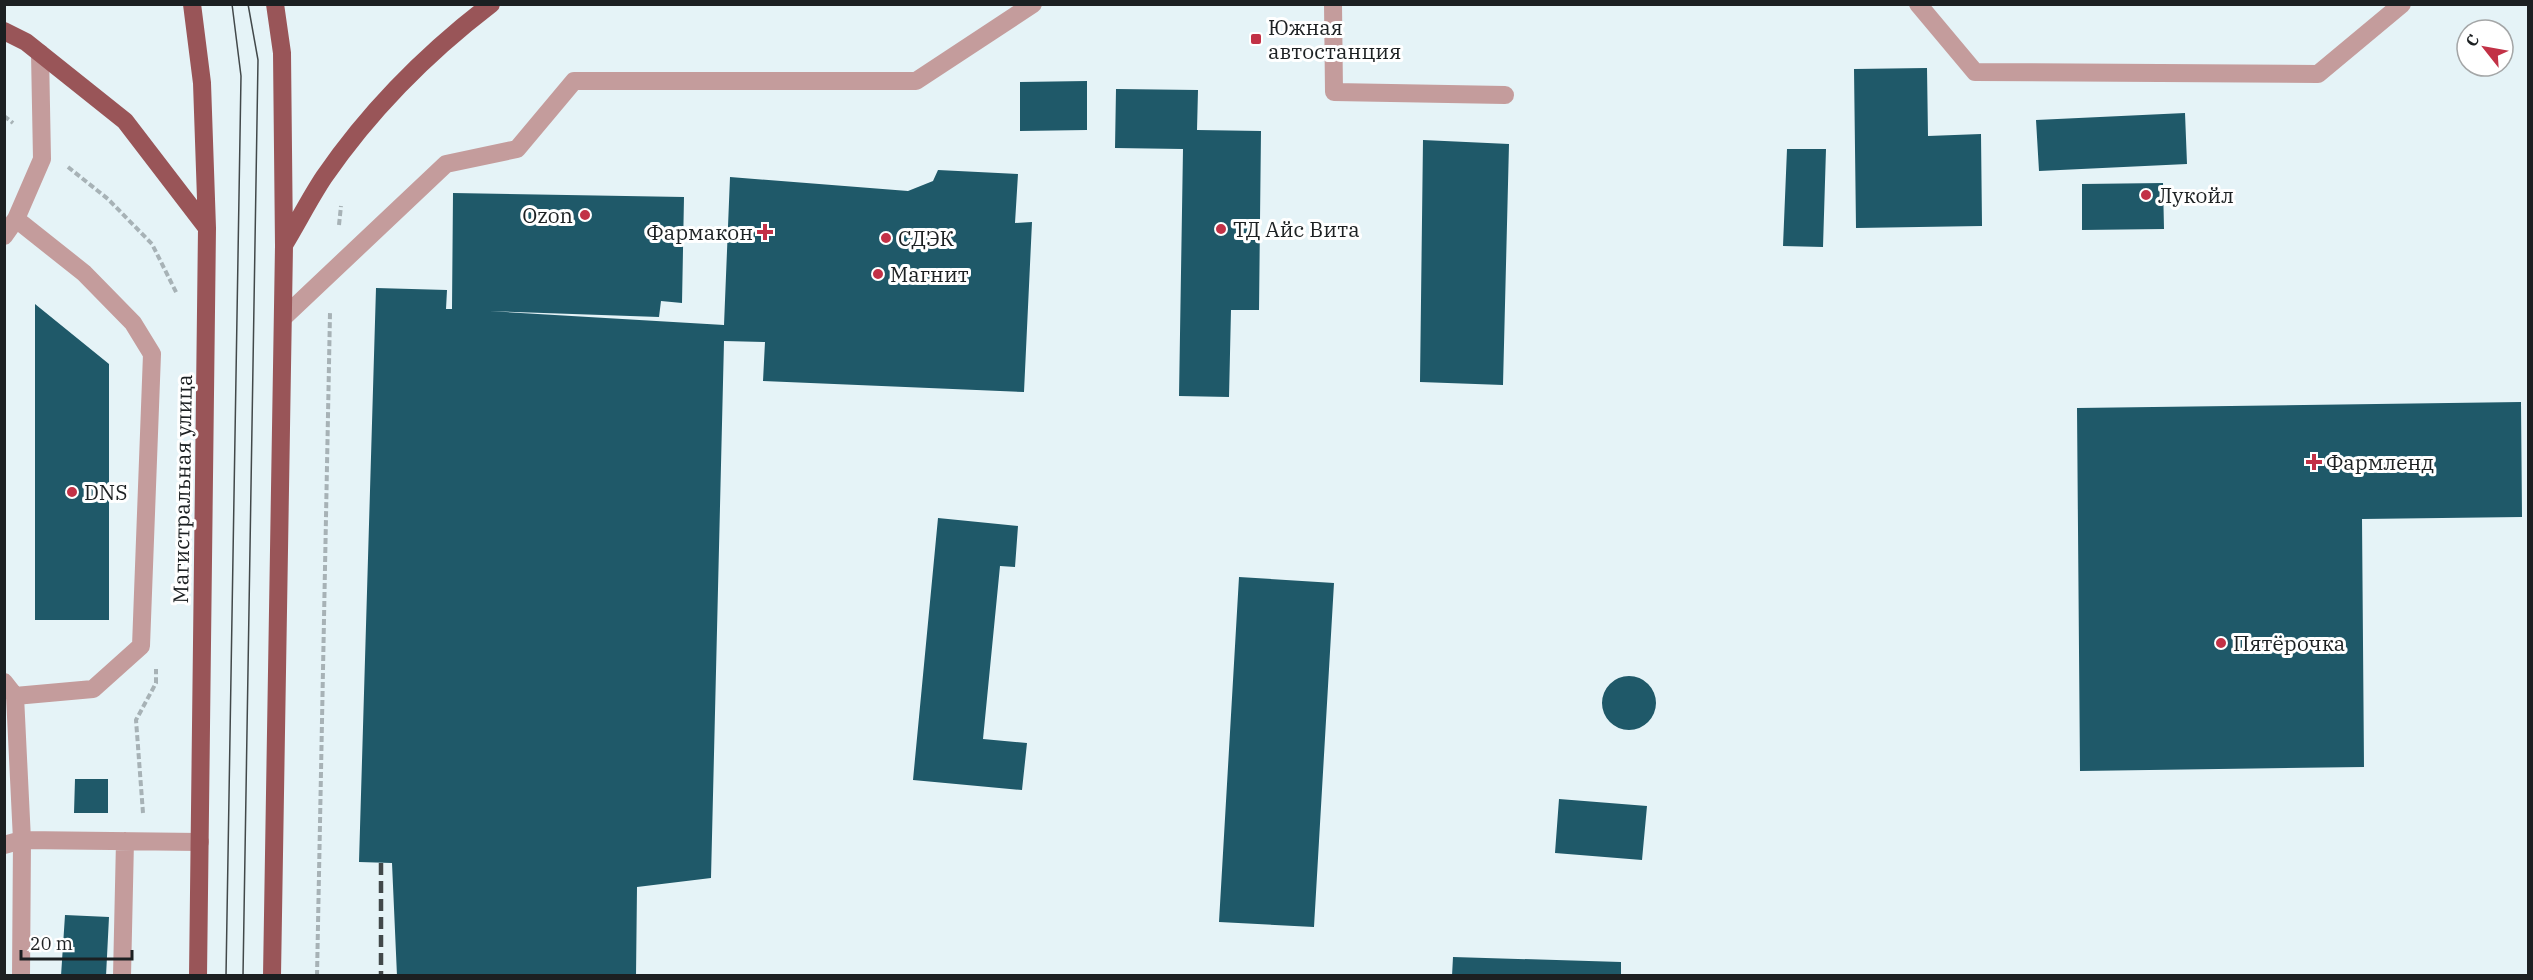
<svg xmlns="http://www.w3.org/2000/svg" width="2533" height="980" font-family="'IBM Plex Serif',serif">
<rect width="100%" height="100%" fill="#e5f3f7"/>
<path fill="#1f5969" d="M1927,68L1928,136L1981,134L1982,226L1856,228L1854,69Z
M1087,81V130L1020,131V82Z
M1116,89L1198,90L1197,130L1261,131L1259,310H1231L1229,397L1179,396L1183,149L1115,148Z
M2185,113L2187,164L2039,171L2036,120Z
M1423,140L1509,144L1503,385L1420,382Z
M1787,149H1826L1823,247L1783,246Z
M938,170L1018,174L1015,223L1032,222L1024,392L763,381L765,342L724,341L711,878L637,887L636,976H397L392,863L359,862L376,288L447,290L446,309H452L453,193L684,197L682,303L661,301L659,317L489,311L724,325L730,177L908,191L933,181Z
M2163,183L2164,229L2082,230V184Z
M35,304L109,364V620H35Z
M2521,402L2522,517L2362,519L2364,767L2080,771L2077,408Z
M938,518L1018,526L1015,567L1000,566L983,739L1027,743L1022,790L913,780Z
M1239,577L1334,583L1314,927L1219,922Z
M1602 703a27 27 0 1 1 54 0a27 27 0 1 1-54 0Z
M75,779H108V813H74Z
M1559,799L1647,806L1642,860L1555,853Z
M65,915L109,917L106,976H61Z
M1453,957L1621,962V976H1452Z"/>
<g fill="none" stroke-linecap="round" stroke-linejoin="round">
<path stroke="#a7b2b6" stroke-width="4" stroke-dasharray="6 3" stroke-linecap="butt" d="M4,116L13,123
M68,167L108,199L152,244L177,294
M339,225L341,206
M143,813L136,720L156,683V669
M317,976L330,313"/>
<path stroke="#c49c9c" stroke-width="18" d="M1333,4L1334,92L1505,95
M1918,4L1975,72L2318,74L2402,4
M4,236L16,219L42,159L40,53
M283,318L446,164L517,149L574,81H916L1033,4
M4,682L15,696L22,840L4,845
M15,696L93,689L141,646L152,354L133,323L84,273L16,219
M21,976L22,840L200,842
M122,976L125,841"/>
<path stroke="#995558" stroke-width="18" d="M192,4L202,83L207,228L198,976
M4,31L26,42L125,121L207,228
M284,245C298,222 310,198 324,177C370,110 427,53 491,4
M272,976L284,246L282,53L275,4"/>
<path stroke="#42484a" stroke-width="1.5" d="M226,976L241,76L232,4
M243,976L258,60L248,4"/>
<path stroke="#42484a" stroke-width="4.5" stroke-dasharray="12 6" stroke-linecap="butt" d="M381,863V976"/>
</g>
<g fill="#c23146" stroke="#fff" stroke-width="2">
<rect x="1250" y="33" width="12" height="12" rx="3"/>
<circle cx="2146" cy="195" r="6"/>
<circle cx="585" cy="215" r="6"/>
<circle cx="1221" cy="229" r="6"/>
<path d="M762 223h6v6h6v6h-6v6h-6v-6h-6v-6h6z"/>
<circle cx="886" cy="238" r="6"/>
<circle cx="878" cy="274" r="6"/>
<path d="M2311 453h6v6h6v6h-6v6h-6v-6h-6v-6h6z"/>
<circle cx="72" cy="492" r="6"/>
<circle cx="2221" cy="643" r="6"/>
</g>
<g text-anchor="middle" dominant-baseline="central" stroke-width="6" stroke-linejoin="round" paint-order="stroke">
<g font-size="21" fill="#1c2022" stroke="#fff" text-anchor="start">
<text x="1268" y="27">Южная<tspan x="1268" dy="24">автостанция</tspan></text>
<text x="2158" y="195">Лукойл</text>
<text x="573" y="215" text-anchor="end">Ozon</text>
<text x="1233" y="229">ТД Айс Вита</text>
<text x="753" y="232" text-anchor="end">Фармакон</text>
<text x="898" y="238">СДЭК</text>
<text x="890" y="274">Магнит</text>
<text x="2326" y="462">Фармленд</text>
<text x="84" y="492">DNS</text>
<text x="2233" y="643">Пятёрочка</text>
</g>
<g font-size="21" fill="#1c2022" stroke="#fff">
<text transform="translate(182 489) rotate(-89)">Магистральная улица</text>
</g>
</g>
<rect width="2533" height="980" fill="none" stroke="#1c2022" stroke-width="12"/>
<g transform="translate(2485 48) rotate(301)"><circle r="28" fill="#ffffff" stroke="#a4a6a7" stroke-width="1.5"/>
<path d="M0-4.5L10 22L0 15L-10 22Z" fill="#c23146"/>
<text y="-9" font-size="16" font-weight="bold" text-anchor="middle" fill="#1c2022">С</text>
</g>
<path d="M21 950v9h111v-9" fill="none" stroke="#1c2022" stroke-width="3"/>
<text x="30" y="950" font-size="18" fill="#1c2022" stroke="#ffffff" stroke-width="4.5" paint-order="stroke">20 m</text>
</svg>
